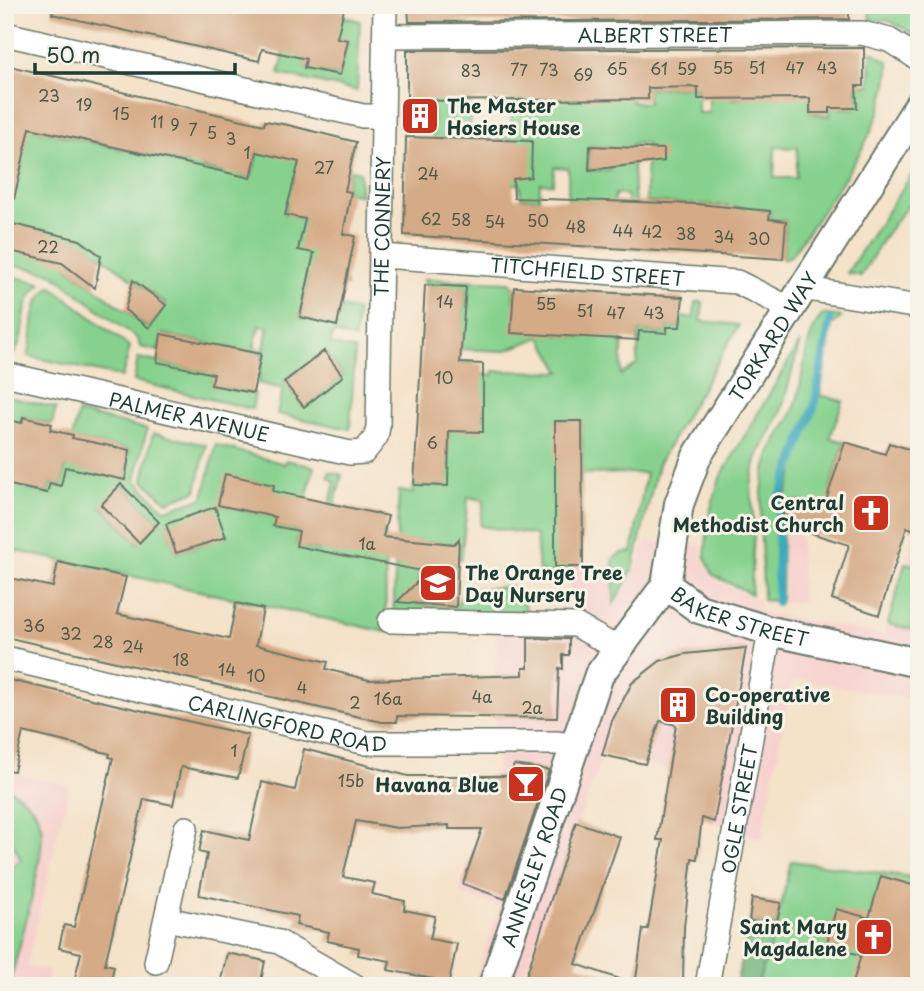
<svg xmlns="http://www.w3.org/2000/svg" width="924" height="991" font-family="'Playpen Sans',sans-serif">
<rect width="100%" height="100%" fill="#f7f3e8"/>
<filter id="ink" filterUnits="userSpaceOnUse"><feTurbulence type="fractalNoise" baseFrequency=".0143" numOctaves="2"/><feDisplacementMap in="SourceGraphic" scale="14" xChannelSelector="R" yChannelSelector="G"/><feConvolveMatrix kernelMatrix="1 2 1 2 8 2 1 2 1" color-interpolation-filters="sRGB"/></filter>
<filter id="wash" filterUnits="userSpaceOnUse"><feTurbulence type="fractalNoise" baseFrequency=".00686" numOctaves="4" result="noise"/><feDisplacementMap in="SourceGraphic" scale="28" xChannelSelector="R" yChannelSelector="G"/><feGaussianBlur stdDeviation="1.57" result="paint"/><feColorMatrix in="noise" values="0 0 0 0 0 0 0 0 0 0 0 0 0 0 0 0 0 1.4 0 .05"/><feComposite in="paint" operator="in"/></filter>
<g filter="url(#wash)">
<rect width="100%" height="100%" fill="#f4e2c9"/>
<path fill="#f7d0ce" d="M796,473L835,486L822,529L800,531L802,602L768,603L758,601V611L884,635L919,517V701L804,680L794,683L789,691L762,839L663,805L667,769L603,755L519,986H473L500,906L459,893L498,767L495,718L497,614L571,609L569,569L609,568L614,608L637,567L646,541L701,545L702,560L713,579L751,598L784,602V501Z
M5,771L69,786L27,966L49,971L46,986H5Z"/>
<path fill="#86d18e" stroke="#528761" stroke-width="2" fill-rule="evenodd" d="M869,5H919V37L888,20H870Z
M342,16L360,21L357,91L279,74L286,46ZM348,41L339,75L305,68L306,59Z
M871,51L889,62C890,127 826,203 791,256L783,259L786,221L769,219L770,211L759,210L746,218V208L735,207L726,217L727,205H717L716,216H713V205L646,202L647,143L632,144L635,212L626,211L627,195L615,194L613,207H568V168L554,167L553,184L540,183L539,199L521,198L520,184H510L433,142V89H470V130H496L497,133H511L512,89H517L518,101H526L527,89L632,97V102L648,103V88L698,87V113H709V87H731V99H744V87L810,86V113L830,116V86H840L841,108H856V86L870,85ZM439,139L510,140V157ZM590,146L611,147L610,171L588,170ZM775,147L798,148L796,178H774Z
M17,106L33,129L188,164L192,147L206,150L202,168L224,173L228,156L239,175L251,178L259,148L300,162L346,187L350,170L360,172V195L295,178L293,185L299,187L308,207L288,203L285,214L321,223L324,255L345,279L346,286L309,277L300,317L337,326L341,307L357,311L355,339L334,333L330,344L355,350L350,429L277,414L283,389L258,383L268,327L259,326L254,348L264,351L261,354L219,346L212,385L255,394L252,409L134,381L138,358L206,372L211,344L162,334L158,351L140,347L138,339L51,273L5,263V186L16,189L22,165ZM84,244L166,304L149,328L67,267ZM325,351L343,376L303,407L284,382Z
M919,163V191L886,234L861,276L847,273Z
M5,275L41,283C16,306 30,327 14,354L5,352Z
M424,279L510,282L514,287L513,302L555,335L584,337L623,330L621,375L637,364L639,331L666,333L667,327H680L681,317L694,318L695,302H703L701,321L739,325L658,464L633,569L614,604L613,559L621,553L632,552L646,473L582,474V421H556L572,576L539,572L536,535L480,526L484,500L468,497L461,559L457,558L458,544L415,541L420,561L417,604L456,607L464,591L511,586L528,611L527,619L393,617L399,491L413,493L414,485L447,486L449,428L461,419H484L483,409H461L459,362L474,363V374L493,375L494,371L561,372L541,337L504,351L460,349L466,288L425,285Z
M51,286L130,347L122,377L28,356C37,327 26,308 51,286Z
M823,314L842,317L832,325L820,395L843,401L830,438L845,442L831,484L822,529L800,531L803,502L784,501L794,472L783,500L781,601L763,600C763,553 755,500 769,456C775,438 790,423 796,404C805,374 803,338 823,314Z
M800,342L781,412L756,459L751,486L754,532L751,594L713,575L705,557L709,515L720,478Z
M5,396L56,408L52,424L23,417L8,484L47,493L50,483L61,486L78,413L147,429L135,480L165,510L203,498L216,445L285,464L286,460L314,467L306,499L274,526L299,531L296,545L318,551L335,482L328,477L330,472L342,475L332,515L379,561L385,530L386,632L8,549ZM79,440L130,450L125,479ZM250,480L274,486L268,515L219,505ZM122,485L159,522L138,543L101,506ZM167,524L226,536L176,553Z
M153,433L206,445L196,491L167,502L143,480Z
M905,563L919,566L917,631L888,624Z
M5,787C22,796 37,806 41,826C47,854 17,953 9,986H5V870L21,860L5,827Z
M791,861L919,878V986H757L776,926Z"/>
<path fill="#6cb379" stroke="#467856" stroke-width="2" d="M749,921L776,926L757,986H736Z"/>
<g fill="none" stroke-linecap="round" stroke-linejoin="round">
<path stroke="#3ea9bd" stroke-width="8" d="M777,602L779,499L814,407L830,320"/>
</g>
<g id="blocks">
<path fill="#d5aa86" d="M53,5H345L337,38L348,40L340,75L304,68L306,59L262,49L259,61L52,14Z
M408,5H849V19L409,22Z
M864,48V86H856L857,108H830V113H810V98L698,99V87L648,88V99L407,101V50Z
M5,65L264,125L265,121L288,125L356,142L345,191L351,192L343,234L355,236L337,326L300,317L314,253L298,250L305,219L285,215L299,162L257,152L251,178L30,128L14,199L5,198Z
M406,137L532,141L531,177L513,179L514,198L697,204L770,211L769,219L786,221L783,259L404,235Z
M590,146L664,149V161L589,170Z
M5,222L80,240L101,256L95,288L62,263L5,250Z
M133,280L166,305L149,328L125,310Z
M425,285L466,287L460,363L483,364V432L449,431L448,486L414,485Z
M514,287L683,297L680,327H667V333L639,331L638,340L511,333Z
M161,334L261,354L253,393L211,385L214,374L157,362Z
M324,351L343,376L304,407L284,382Z
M23,417L52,424L50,430L73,435L72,438L130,450L125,480L65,467L61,486L50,483L47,493L5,484V419L22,423Z
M555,421H582L583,567H555Z
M845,442L885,454L889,443L919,452V532L907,527L879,615L832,599L849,545L782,524L784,501L825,504Z
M225,474L274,485L273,491L388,516L383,537L454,544L459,539L456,607L397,602L427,572L296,546L299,531L273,526L275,517L218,505Z
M121,484L159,522L139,543L101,505Z
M215,507L226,537L176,553L166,524Z
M58,562L126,577L117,614L229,639L236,603L263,609L256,645L328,662L326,669L369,680L523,675V668H528V638L569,639V655H563V669L559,668L557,718L397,716V722H382L5,637V577L53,587Z
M746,648L714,822L702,818L697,859L692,858L684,927L683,986H635L643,929H648L663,840H657L676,725L660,721L645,764L602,755L612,721L632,683L660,661L685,654Z
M5,679L248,735L238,778L181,767L173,805L144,799L105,964L114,966L110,986H73L81,953L59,948L64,925L74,927L113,758L109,757L110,754L74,744L23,732L14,771L5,770Z
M304,749L408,776H510L514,765L549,770L505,899L463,884L482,829H449V825L397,828L356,821L343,877L375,883L372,894L405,901L404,910L435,916L430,939L457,944L449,982L388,970L390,961L358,955L359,948L327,941L329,932L296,925L298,916L199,895L207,854L199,852L204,830L249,840L262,782L295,790Z
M576,822L620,837L576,964L628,982L627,986H523Z
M881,876L919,887V986H852L861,955L826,946L836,909L869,918Z
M752,898L781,903L776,926L749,921Z
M227,953L265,961L260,986L221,980Z"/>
</g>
</g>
<g filter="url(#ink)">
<use href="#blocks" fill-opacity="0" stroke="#6a7768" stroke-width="2"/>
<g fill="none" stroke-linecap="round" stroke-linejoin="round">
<defs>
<g id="minor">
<path d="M5,34L363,116H382"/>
<path id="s1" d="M385,36L862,33L889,40L919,59"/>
<path id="s2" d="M382,256L737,282L789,308"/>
<path d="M801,288L919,307"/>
<path id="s3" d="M5,374L350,453L364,452L376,437L378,427L385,5"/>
<path d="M390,621L576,625L617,648"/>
<path id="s4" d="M5,658L367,743H558L574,746"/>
<path d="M166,919L279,942L355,986"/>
<path d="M156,962L186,828"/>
<path id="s5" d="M707,986L770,631"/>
</g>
<g id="tertiary">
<path id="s6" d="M666,585L679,504L697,456L919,105"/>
<path id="s7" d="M666,585L699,609L770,631L919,663"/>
<path id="s8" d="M493,986L599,675L666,585"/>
</g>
</defs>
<use href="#minor" stroke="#6a7768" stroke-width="26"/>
<use href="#tertiary" stroke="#6a7768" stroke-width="32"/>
<use href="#minor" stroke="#fff" stroke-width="23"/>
<use href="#tertiary" stroke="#fff" stroke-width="28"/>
</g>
</g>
<defs>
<symbol id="building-square" viewBox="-11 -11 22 22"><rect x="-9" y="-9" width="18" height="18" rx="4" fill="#c8321e" stroke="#f7f3e8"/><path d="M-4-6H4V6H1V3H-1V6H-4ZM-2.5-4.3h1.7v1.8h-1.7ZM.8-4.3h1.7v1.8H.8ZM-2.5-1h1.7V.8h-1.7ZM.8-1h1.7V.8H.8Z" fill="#fff"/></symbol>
<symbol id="church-square" viewBox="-11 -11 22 22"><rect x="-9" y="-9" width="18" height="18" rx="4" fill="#c8321e" stroke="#f7f3e8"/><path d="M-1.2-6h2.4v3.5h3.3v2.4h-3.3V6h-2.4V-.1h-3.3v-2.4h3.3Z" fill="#fff"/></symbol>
<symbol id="school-square" viewBox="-11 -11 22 22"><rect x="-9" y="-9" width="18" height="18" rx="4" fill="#c8321e" stroke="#f7f3e8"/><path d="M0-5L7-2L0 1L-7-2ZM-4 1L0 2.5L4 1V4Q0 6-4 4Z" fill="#fff"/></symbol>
<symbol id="bar-square" viewBox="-11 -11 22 22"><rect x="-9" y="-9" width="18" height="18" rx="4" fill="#c8321e" stroke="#f7f3e8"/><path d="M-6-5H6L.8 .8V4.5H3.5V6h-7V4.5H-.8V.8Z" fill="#fff"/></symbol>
</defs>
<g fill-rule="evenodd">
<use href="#building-square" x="398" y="94" width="44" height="44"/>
<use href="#church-square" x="849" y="491" width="44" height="44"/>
<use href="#school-square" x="416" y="561" width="44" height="44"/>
<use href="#building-square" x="656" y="683" width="44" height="44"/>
<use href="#bar-square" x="504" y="762" width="44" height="44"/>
<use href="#church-square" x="852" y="915" width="44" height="44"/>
</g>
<g text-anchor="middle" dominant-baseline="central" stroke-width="6" stroke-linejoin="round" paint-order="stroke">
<g font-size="16" fill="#4c5848">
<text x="723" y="67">55</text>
<text x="757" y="67">51</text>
<text x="795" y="67">47</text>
<text x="827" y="67">43</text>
<text x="617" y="68">65</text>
<text x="659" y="68">61</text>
<text x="687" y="68">59</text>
<text x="519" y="69">77</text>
<text x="549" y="69">73</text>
<text x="471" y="70">83</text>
<text x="583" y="74">69</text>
<text x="49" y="95">23</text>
<text x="84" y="104">19</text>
<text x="121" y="113">15</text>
<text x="157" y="121">11</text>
<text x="175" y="124">9</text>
<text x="193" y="129">7</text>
<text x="212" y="132">5</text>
<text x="231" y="138">3</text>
<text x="247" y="152">1</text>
<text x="324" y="167">27</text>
<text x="428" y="173">24</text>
<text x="431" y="218">62</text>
<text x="461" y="219">58</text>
<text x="538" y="220">50</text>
<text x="495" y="221">54</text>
<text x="576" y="226">48</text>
<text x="623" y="230">44</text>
<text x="652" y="231">42</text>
<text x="686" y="233">38</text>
<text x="724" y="236">34</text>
<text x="759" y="238">30</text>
<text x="48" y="246">22</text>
<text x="445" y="301">14</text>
<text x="546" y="303">55</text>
<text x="585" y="310">51</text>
<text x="616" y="312">47</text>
<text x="654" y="312">43</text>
<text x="444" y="377">10</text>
<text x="432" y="442">6</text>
<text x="367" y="543">1a</text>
<text x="34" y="625">36</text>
<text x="71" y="633">32</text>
<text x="103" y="641">28</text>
<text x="133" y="646">24</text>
<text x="181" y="659">18</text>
<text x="227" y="669">14</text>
<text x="256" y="675">10</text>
<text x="302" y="687">4</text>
<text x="482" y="696">4a</text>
<text x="388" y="698">16a</text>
<text x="355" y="702">2</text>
<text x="532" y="707">2a</text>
<text x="234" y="750">1</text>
<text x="351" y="780">15b</text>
</g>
<g font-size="19" fill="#1f3d34" stroke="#f7f3e8">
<text stroke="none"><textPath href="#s1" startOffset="270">ALBERT STREET</textPath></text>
<text stroke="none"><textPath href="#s3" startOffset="598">THE CONNERY</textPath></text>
<text stroke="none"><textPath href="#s2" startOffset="206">TITCHFIELD STREET</textPath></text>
<text stroke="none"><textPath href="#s6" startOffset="275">TORKARD WAY</textPath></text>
<text stroke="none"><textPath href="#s3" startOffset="189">PALMER AVENUE</textPath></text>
<text stroke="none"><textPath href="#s7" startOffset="82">BAKER STREET</textPath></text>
<text stroke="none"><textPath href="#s4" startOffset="290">CARLINGFORD ROAD</textPath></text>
<text stroke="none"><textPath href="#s5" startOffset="180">OGLE STREET</textPath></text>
<text stroke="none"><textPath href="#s8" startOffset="126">ANNESLEY ROAD</textPath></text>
</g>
<g font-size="19" font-weight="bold" fill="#1f3d34" stroke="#f7f3e8" text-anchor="start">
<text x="447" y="105">The Master<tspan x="447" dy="22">Hosiers House</tspan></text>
<text x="844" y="502" text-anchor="end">Central<tspan x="844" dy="22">Methodist Church</tspan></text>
<text x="465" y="572">The Orange Tree<tspan x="465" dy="22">Day Nursery</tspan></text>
<text x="705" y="694">Co-operative<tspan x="705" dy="22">Building</tspan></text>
<text x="499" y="784" text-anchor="end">Havana Blue</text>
<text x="847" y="926" text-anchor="end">Saint Mary<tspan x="847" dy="22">Magdalene</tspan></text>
</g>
</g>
<rect width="924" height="991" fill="none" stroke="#f7f3e8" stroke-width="28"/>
<path d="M35 63v10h200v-10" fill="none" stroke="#1f3d34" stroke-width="3.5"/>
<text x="46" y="63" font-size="21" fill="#1f3d34" stroke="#f7f3e8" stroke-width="5" paint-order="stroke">50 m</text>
</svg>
